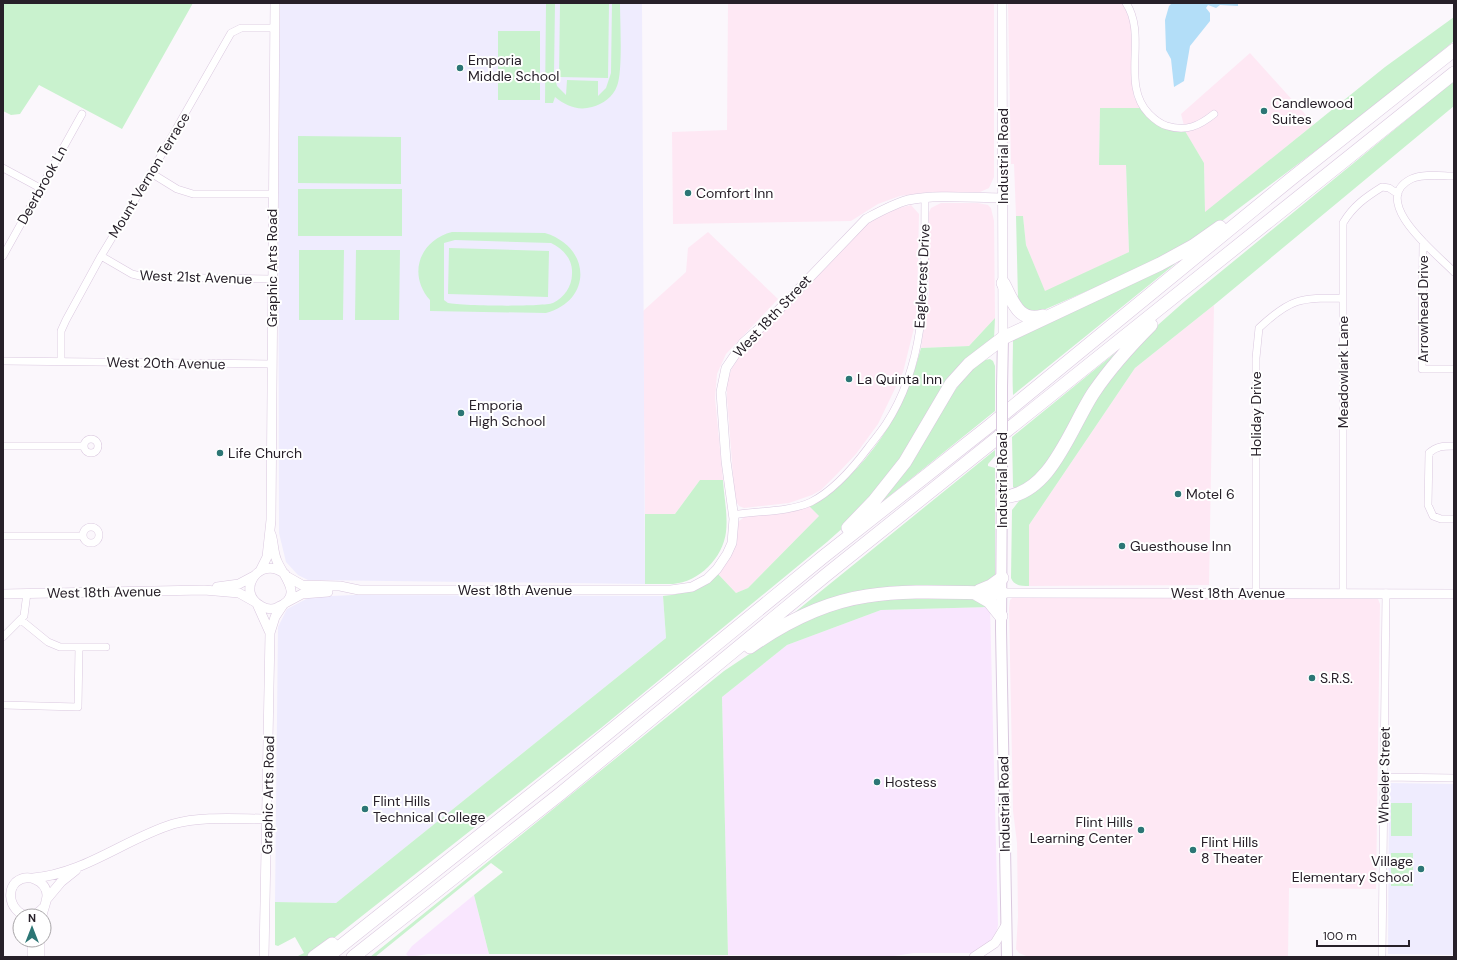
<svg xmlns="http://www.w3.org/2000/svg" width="1457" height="960" font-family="'DM Sans',sans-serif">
<rect width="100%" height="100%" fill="#fbf7fc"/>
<path fill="#fee8f4" d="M728,3H994V177L989,188L980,192H929L900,196L878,204L851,221L673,224L672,132L727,130Z
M1008,3H1123L1132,25V83L1134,97L1140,108H1100L1099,165H1126L1129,252L1045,292L1026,245L1023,216H1016L1014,164H1011Z
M1250,53L1314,124L1205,213L1204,163L1186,133L1181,114Z
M941,203H978L988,205L991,208L994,221L995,318L969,346L921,348L929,294L927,217L931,208Z
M911,205L919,214L917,301L915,324L903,372L878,424L856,454L838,473L821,490L812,495L789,503L744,508L739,506L735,500L727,398V381L732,368L745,349L864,226L872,219L895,209Z
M708,232L778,299L726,354L717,374L715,398L723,480H700L675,514H645L643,311L686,272L688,248Z
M1214,305L1209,585L1029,586V525L1135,368Z
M809,506L819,516L748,588L736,593L718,574L729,558L739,521L746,516L788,512Z
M1013,597L1378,599L1380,604L1376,889L1289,888L1288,957L1026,956L1019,953L1016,949L1018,917L1017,843L1013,811L1009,608L1010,600Z"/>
<path fill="#f9e6fe" d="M990,607L998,925L995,938L974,953H914L894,956L728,955L722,697L787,645L881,610Z
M474,895L489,954H428L409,957L406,954L412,946Z"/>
<path fill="#efecfe" d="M278,3H642L645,584L308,580L298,575L286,562L279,533Z
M354,595L663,596L666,638L336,903L275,902L278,627L287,609L310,597Z
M1389,783L1454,784V955L1388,954Z"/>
<path fill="#c9f2ce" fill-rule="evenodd" d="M3,3H193L122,129L39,85L20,114L11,115L3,111Z
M546,3H555L554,74L557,86L566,95L567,80L598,81V96L606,88L611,73L612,3H620C620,21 623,71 617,86C613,97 603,104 592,107C578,111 566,106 555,97L553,103H545Z
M560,3H609L608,78L559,77Z
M1454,17V41L1358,119L1206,233L1158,260L1039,312L1026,311L1018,299L1016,216H1023L1026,245L1045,291L1129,252L1126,165H1099L1100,108H1140C1153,125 1165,130 1185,131L1204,163L1205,212L1385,67Z
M498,31H540V100H498Z
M1454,81V106L1214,305L1135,368L1029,525V586C1022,586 1014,586 1011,578L1012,510L1019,501L1036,490L1106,383L1150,332L1185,301Z
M298,136L401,137V184L298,183Z
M298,189H402V236H298Z
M452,232L545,233C591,247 593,300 546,313L430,311V300C407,274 420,240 452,232ZM455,240L551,243C563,249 573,259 572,274C572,286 564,298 553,303C542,307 462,306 448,303L444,300V243Z
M449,248L549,251L548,297L448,294Z
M299,250H344L343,320H299Z
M356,250H400L399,320H355Z
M1173,261L1175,264L1013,395C1012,375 1013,356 1013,336Z
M995,318L994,339L899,464L855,517L827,542L601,728L334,938L306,957H296L304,953L295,937L278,946L275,945V902L336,903L666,638L663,596C687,594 698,587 718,574L736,593L748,588L819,516L809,506C868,472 904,413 921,348L969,346Z
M1125,345L1037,479L1015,489L1013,487L1012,437Z
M990,359L993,361L995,366V411L882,502L880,500L959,379L985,360Z
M995,450V456L988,464V466L995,468V578L978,586L794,613Z
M700,480H723C724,497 728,515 726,532C723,558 699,582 673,584C664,584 654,584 645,584V514H675Z
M973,596L990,607L881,610L787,645L722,697L728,955L489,954L474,895L503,872L491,863L375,957H370L724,671L781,633L832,610L878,599Z
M1391,803H1412V836H1391Z
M1391,853H1413V886H1391Z"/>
<path fill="#b3def8" d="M1172,3H1238V6L1220,5L1216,8L1208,5L1206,8L1210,13V21L1190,46L1184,81L1174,87L1171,59L1166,50L1165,20L1169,6Z"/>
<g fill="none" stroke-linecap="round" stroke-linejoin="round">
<defs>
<path id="minor" d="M1126,3C1148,36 1120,84 1149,114C1154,119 1160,124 1167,126C1186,132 1199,126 1214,114
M3,168L40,188
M151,173L177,189L193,194H272
M1454,176C1442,176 1423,173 1411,179C1368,201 1438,255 1454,272
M1423,242L1422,369H1454
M3,256L82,114
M101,256L132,274L144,277L272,279
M3,361L272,364
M61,361V331L66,320L101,256L151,173L231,33L241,28H275
M84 446a7 7 0 1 1 14 0a7 7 0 1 1-14 0Z
M3,446H84
M1454,446C1443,446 1437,446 1429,453L1428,505L1433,516L1441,519H1454
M733,515C756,511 790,512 811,502C833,491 853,468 868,448C874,440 880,433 886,424C930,357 924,274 925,198
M83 535a8 8 0 1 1 16 0a8 8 0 1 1-16 0Z
M3,536H83
M1256,593V358L1259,328C1291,298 1300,298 1342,298
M1343,593V223C1353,206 1366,197 1382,187L1389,188L1398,194
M21,620L48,642L60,647H106
M3,637L24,616L27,593
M3,705L78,707L79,647
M1384,777L1454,778
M1382,957L1386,593"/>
<path id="tertiary" d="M1002,3L1003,338
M271,534C274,543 273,552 277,561C283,576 305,596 278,607C273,610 266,609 261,606C235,592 259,554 285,574
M260,571L267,557L271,520L275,3
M288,577L302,585L340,586L359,590H671L692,587L707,579L717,569L727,554L732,543L734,519L726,461L721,392L726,368L743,343L768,321L866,219C879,212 893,204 908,200C938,194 972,198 1003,198
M217,587L239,584L254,576
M1002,593L1454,594
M3,594L204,590L239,593L255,602
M287,602L302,594L328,592
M257,604L270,633
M33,878C84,874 125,839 173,824C202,816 237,819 267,819
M46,900L61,882L76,870
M42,916C43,909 47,902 47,895C46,880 28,873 16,882C0,898 23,930 43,908
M32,957V940
M40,957V940
M264,957L270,633L275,617L283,605
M974,957L995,943L1006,925"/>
<path id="secondary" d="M1002,387L1003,338
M1002,464L1001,629L1007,957"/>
<path id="motorway" d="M1003,283C1013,301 1018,323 1043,316
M1003,497C1051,495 1071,426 1094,392C1111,367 1130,346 1151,325
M848,528L874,501L905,462L951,384L969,364L1003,338L1160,264L1193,246L1220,227
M979,591L991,586L1002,578
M975,593L989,601L1001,616
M750,647C784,623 826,602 867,596C911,589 957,593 1002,593
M314,957L332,944
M327,957L586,751L823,557L988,427L1291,179L1454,50
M353,957L560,794L826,575L1454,73"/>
</defs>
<use href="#minor" stroke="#dac8df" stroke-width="8"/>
<use href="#tertiary" stroke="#dac8df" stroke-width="10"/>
<use href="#secondary" stroke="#dac8df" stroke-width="12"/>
<use href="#motorway" stroke="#dac8df" stroke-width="14"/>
<use href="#minor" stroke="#fff" stroke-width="7"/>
<use href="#tertiary" stroke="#fff" stroke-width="9"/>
<use href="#secondary" stroke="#fff" stroke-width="10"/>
<use href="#motorway" stroke="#fff" stroke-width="13"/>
<defs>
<path id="secondary-bridge" d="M1002,387V464"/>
</defs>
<use href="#secondary-bridge" stroke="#dac8df" stroke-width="12" stroke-linecap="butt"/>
<use href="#secondary-bridge" stroke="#fff" stroke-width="10"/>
</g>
<g fill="#2c7675" stroke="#fff" stroke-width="1.5">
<circle cx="460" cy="68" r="4"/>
<circle cx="1264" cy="111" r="4"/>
<circle cx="688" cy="193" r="4"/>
<circle cx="849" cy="379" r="4"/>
<circle cx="461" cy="413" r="4"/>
<circle cx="220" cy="453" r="4"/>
<circle cx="1178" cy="494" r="4"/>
<circle cx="1122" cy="546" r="4"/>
<circle cx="1312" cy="678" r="4"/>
<circle cx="877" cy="782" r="4"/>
<circle cx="365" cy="809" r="4"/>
<circle cx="1141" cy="830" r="4"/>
<circle cx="1193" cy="850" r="4"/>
<circle cx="1421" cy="869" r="4"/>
</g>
<g text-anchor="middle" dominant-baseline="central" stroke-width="4" stroke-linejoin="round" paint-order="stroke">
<g font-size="14" fill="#272029" stroke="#fff" text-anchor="start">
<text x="468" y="60">Emporia<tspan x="468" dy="16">Middle School</tspan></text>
<text x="1272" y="103">Candlewood<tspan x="1272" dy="16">Suites</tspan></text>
<text x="696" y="193">Comfort Inn</text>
<text x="857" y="379">La Quinta Inn</text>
<text x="469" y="405">Emporia<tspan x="469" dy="16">High School</tspan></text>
<text x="228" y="453">Life Church</text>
<text x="1186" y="494">Motel 6</text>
<text x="1130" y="546">Guesthouse Inn</text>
<text x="1320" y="678">S.R.S.</text>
<text x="885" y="782">Hostess</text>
<text x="373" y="801">Flint Hills<tspan x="373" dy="16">Technical College</tspan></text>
<text x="1133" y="822" text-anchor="end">Flint Hills<tspan x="1133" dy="16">Learning Center</tspan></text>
<text x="1201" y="842">Flint Hills<tspan x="1201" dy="16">8 Theater</tspan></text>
<text x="1413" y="861" text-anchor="end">Village<tspan x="1413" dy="16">Elementary School</tspan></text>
</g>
<g font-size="14" fill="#272029" stroke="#fff">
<text transform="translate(1003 156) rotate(-90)">Industrial Road</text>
<text transform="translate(149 175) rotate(-59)">Mount Vernon Terrace</text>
<text transform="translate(42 185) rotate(-61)">Deerbrook Ln</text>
<text transform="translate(272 268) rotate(-90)">Graphic Arts Road</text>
<text transform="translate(922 276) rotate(-87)">Eaglecrest Drive</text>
<text transform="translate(196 277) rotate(2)">West 21st Avenue</text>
<text transform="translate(1423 309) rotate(-90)">Arrowhead Drive</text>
<text transform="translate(772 316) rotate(-47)">West 18th Street</text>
<text transform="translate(166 363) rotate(1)">West 20th Avenue</text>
<text transform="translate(1343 372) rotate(-90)">Meadowlark Lane</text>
<text transform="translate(1256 414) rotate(-90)">Holiday Drive</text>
<text transform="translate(1002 480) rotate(-90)">Industrial Road</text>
<text x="515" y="590">West 18th Avenue</text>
<text transform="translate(104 592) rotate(-1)">West 18th Avenue</text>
<text x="1228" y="593">West 18th Avenue</text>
<text transform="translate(1384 775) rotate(-89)">Wheeler Street</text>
<text transform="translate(268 795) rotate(-89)">Graphic Arts Road</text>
<text transform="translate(1004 804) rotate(-91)">Industrial Road</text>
</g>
</g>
<rect width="1457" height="960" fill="none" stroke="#272029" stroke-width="8"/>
<g transform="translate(32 928)"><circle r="19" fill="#ffffff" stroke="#a9a6a9"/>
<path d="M0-3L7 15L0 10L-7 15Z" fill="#2c7675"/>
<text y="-6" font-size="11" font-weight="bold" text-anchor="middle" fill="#272029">N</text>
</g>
<path d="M1317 940v6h92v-6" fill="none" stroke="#272029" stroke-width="2"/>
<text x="1323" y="940" font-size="12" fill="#272029" stroke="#ffffff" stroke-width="3" paint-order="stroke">100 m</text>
</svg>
